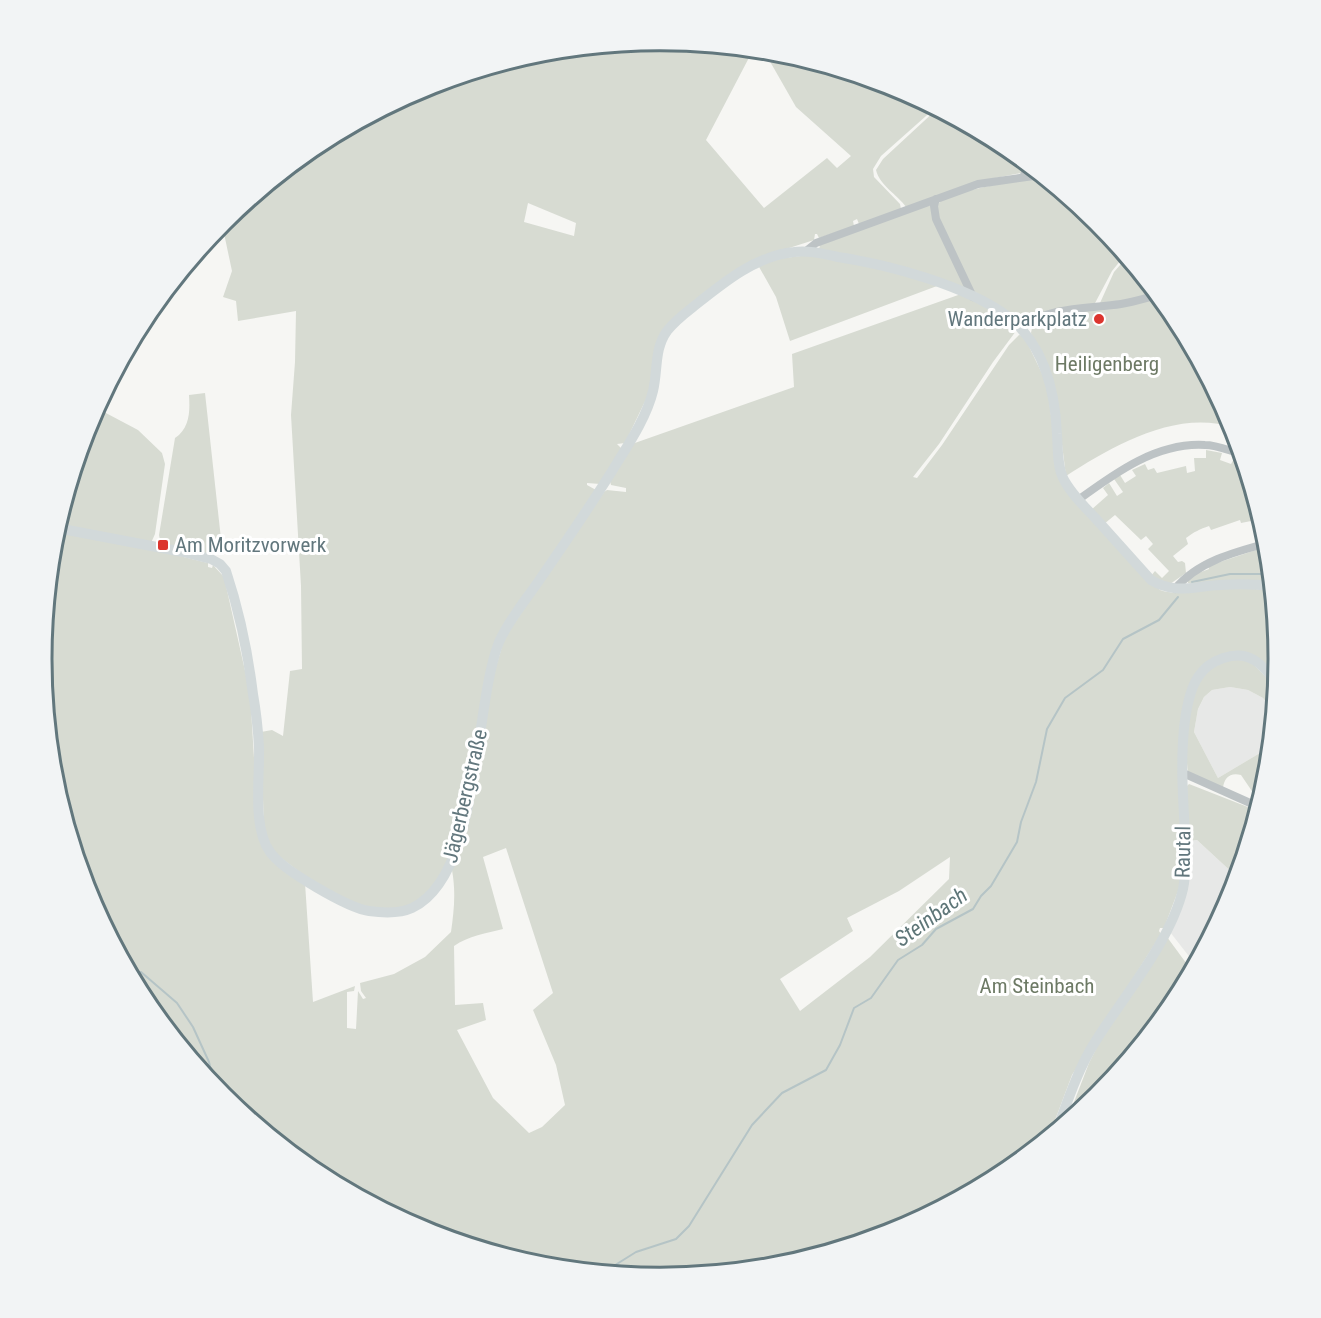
<svg xmlns="http://www.w3.org/2000/svg" width="1321" height="1318" font-family="'Roboto Condensed',sans-serif">
<rect width="100%" height="100%" fill="#f6f6f3"/>
<path fill="#e7e8e7" d="M1230,687L1248,690L1263,698L1274,713L1270,747L1218,778L1194,732L1198,709L1204,697L1212,690Z
M1197,840L1237,877L1232,896L1195,964L1170,932L1188,841Z"/>
<path fill="#d7dbd2" fill-rule="evenodd" d="M661,41L753,50L706,140L764,208L827,158L837,168L851,156L796,107L764,51L782,52L897,88L935,108L881,156L873,169L874,177L900,204L901,209L859,224L857,219L853,221L854,226L819,238L817,234H815L814,240L755,259L669,323L649,393L625,443L617,444L622,449L600,484L587,483V485L596,490L504,625L463,807L450,856L436,884L416,902L395,910L359,906L309,879L272,851L264,832L261,732L272,730L283,736L290,671L302,669L301,586L291,415L295,362L296,311L238,321L236,301L223,297L232,271L222,224L317,145L424,87L540,52ZM528,203L576,223L574,236L524,222Z
M937,109L1004,145L1031,167L1021,173L980,181L906,207C897,194 880,186 876,170L883,159Z
M1043,177L1098,222L1125,255L1112,271L1094,305L1024,319L1017,318L972,290L937,216C937,211 936,207 939,203C949,190 1025,180 1043,177Z
M926,206H931L969,289L819,249L820,245Z
M809,255L891,271L937,286L790,341L776,297L758,265L776,259Z
M1127,257L1156,293L1122,302L1100,303L1114,272Z
M961,294L1004,317L1016,331L993,362L939,444L913,477L917,478L942,445L1009,345L1019,335L1024,336L1047,384L1059,478L1160,590C1179,597 1197,588 1216,587C1234,586 1254,589 1272,591L1279,659L1277,679L1263,663L1222,656L1188,693L1181,840L1178,842L1179,845L1182,847V876L1178,891L1164,928H1160L1159,931L1161,934L1072,1075L1049,1136L1004,1173L897,1231L781,1266L660,1277L540,1266L423,1230L317,1173L223,1096L146,1002L89,895L54,779L42,659L56,531L151,549L208,563V567L212,568L213,565L224,577L250,693L259,839L305,883L313,1002L355,986L354,991L347,992V1028L356,1029L358,991L363,999L366,998L361,991L360,983L394,974L425,957L451,932C454,911 456,892 452,870L495,670L505,637L604,492L607,490L626,492V488L611,485L610,481L632,444L794,387L792,354ZM506,848L553,993L533,1010L556,1065L565,1105L542,1127L529,1133L493,1098L457,1030L486,1020L483,1003L455,1005L454,946C468,936 487,933 503,929L483,857ZM950,857L949,879L870,957L800,1011L780,979L853,931L847,918L899,891Z
M1159,297L1175,316L1234,428C1177,408 1111,447 1066,476L1058,413L1031,333L1033,323L1052,315Z
M205,393L221,539L220,545L211,554L161,545L159,535L175,438C190,428 190,411 189,395Z
M99,403L104,412L138,430L162,453L165,464L155,534L151,543L58,525L89,422Z
M1206,450L1222,453L1220,460L1231,464L1235,457L1241,459L1238,466L1246,469L1261,519L1241,523L1240,520L1211,530L1209,526C1200,529 1194,532 1186,538L1188,544L1173,556L1178,562L1182,561L1185,563L1186,573L1170,584L1151,576L1155,571L1162,578L1169,571L1148,549L1153,544L1146,536L1141,540L1115,515L1104,524L1091,510L1108,495L1103,488L1109,483L1117,496L1123,492L1114,479L1120,475L1125,483L1136,476L1132,470L1145,464L1148,470L1154,468L1157,473L1186,466L1187,473L1195,471L1194,458H1206Z
M1268,546L1272,583H1188V577L1209,569L1208,566Z
M1229,659L1250,661L1276,687L1274,713L1263,698L1248,690L1230,687L1212,690L1204,697L1198,709L1194,732L1218,778L1270,747L1267,780L1260,803L1241,775C1230,772 1224,778 1223,788L1188,772C1184,749 1189,686 1208,671C1214,666 1223,663 1229,659Z
M1189,784L1258,811L1237,877L1197,840L1188,841L1187,786Z
M1167,937L1192,971L1175,1003L1098,1097L1066,1123L1089,1063L1098,1045Z"/>
<g fill="none" stroke-linecap="round" stroke-linejoin="round">
<path stroke="#b5c4c6" stroke-width="2" d="M1192,582L1230,574H1271
M130,972H141L177,1003L193,1027L209,1062L215,1087
M604,1272L636,1252L676,1239L689,1226L752,1125L782,1093L826,1070L840,1045L854,1008L871,998L898,960L922,945L936,929L973,909L981,896L991,886L1017,842L1021,822L1036,782L1047,729L1065,698L1103,670L1123,639L1159,620L1178,597"/>
<path stroke="#bdc3c5" stroke-width="8" d="M1023,177L1026,171L1033,169
M936,199L934,206L936,219L973,297
M806,251L816,243L978,184L1041,175
M1022,328C1049,306 1088,309 1121,304C1134,302 1146,298 1158,295
M1078,500C1115,473 1157,442 1205,445C1217,445 1230,451 1242,454
M1175,589C1197,562 1234,552 1268,543
M1183,773L1259,807"/>
<path stroke="#d2d9da" stroke-width="10" d="M57,528L183,552L211,559L220,564L226,571C239,610 248,653 253,694C256,711 258,729 259,747C260,777 252,827 270,852C282,870 348,908 369,911C383,913 399,914 412,908C481,876 473,708 499,642C508,621 525,601 538,582C565,543 592,504 617,463C630,442 647,416 653,391C658,371 654,349 667,331C674,322 684,314 693,307C723,283 755,256 794,252C809,250 824,254 838,257C890,265 964,285 1006,315C1044,343 1055,390 1057,434C1058,448 1057,465 1063,478C1071,494 1085,507 1097,520C1115,540 1133,560 1151,580C1176,595 1193,586 1220,585C1237,584 1254,584 1272,586
M1057,1130C1068,1100 1078,1069 1095,1042C1123,997 1171,941 1183,889C1187,871 1185,852 1185,834C1183,797 1180,758 1185,720C1187,706 1190,689 1198,677C1209,660 1236,649 1254,660C1263,665 1270,675 1277,683"/>
</g>
<g fill="#dc352e" stroke="#fff" stroke-width="2">
<circle cx="1099" cy="319" r="6"/>
<rect x="157" y="539" width="12" height="12" rx="3"/>
</g>
<g text-anchor="middle" dominant-baseline="central" stroke-width="6" stroke-linejoin="round" paint-order="stroke">
<g font-size="21" fill="#62777d" stroke="#fff" text-anchor="end">
<text x="1087" y="319">Wanderparkplatz</text>
<text x="175" y="545" text-anchor="start">Am Moritzvorwerk</text>
</g>
<g font-size="21" fill="#6d7a65" stroke="#fff">
<text x="1107" y="364">Heiligenberg</text>
<text x="1037" y="986">Am Steinbach</text>
</g>
<g font-size="21" fill="#62777d" stroke="#fff">
<text transform="translate(465 796) rotate(-77)">Jägerbergstraße</text>
<text transform="translate(1183 852) rotate(-89)">Rautal</text>
</g>
<g font-size="22" font-style="italic" fill="#5e7678" stroke="#fff">
<text transform="translate(931 917) rotate(-36)">Steinbach</text>
</g>
</g>
<path d="M0 0H1321V1318H0ZM52 659a608 608 0 1 1 1216 0a608 608 0 1 1-1216 0Z" fill="#f2f4f5" fill-rule="evenodd"/>
<path fill="none" stroke="#62777d" stroke-width="3" d="M52 659a608 608 0 1 1 1216 0a608 608 0 1 1-1216 0Z"/>
</svg>
